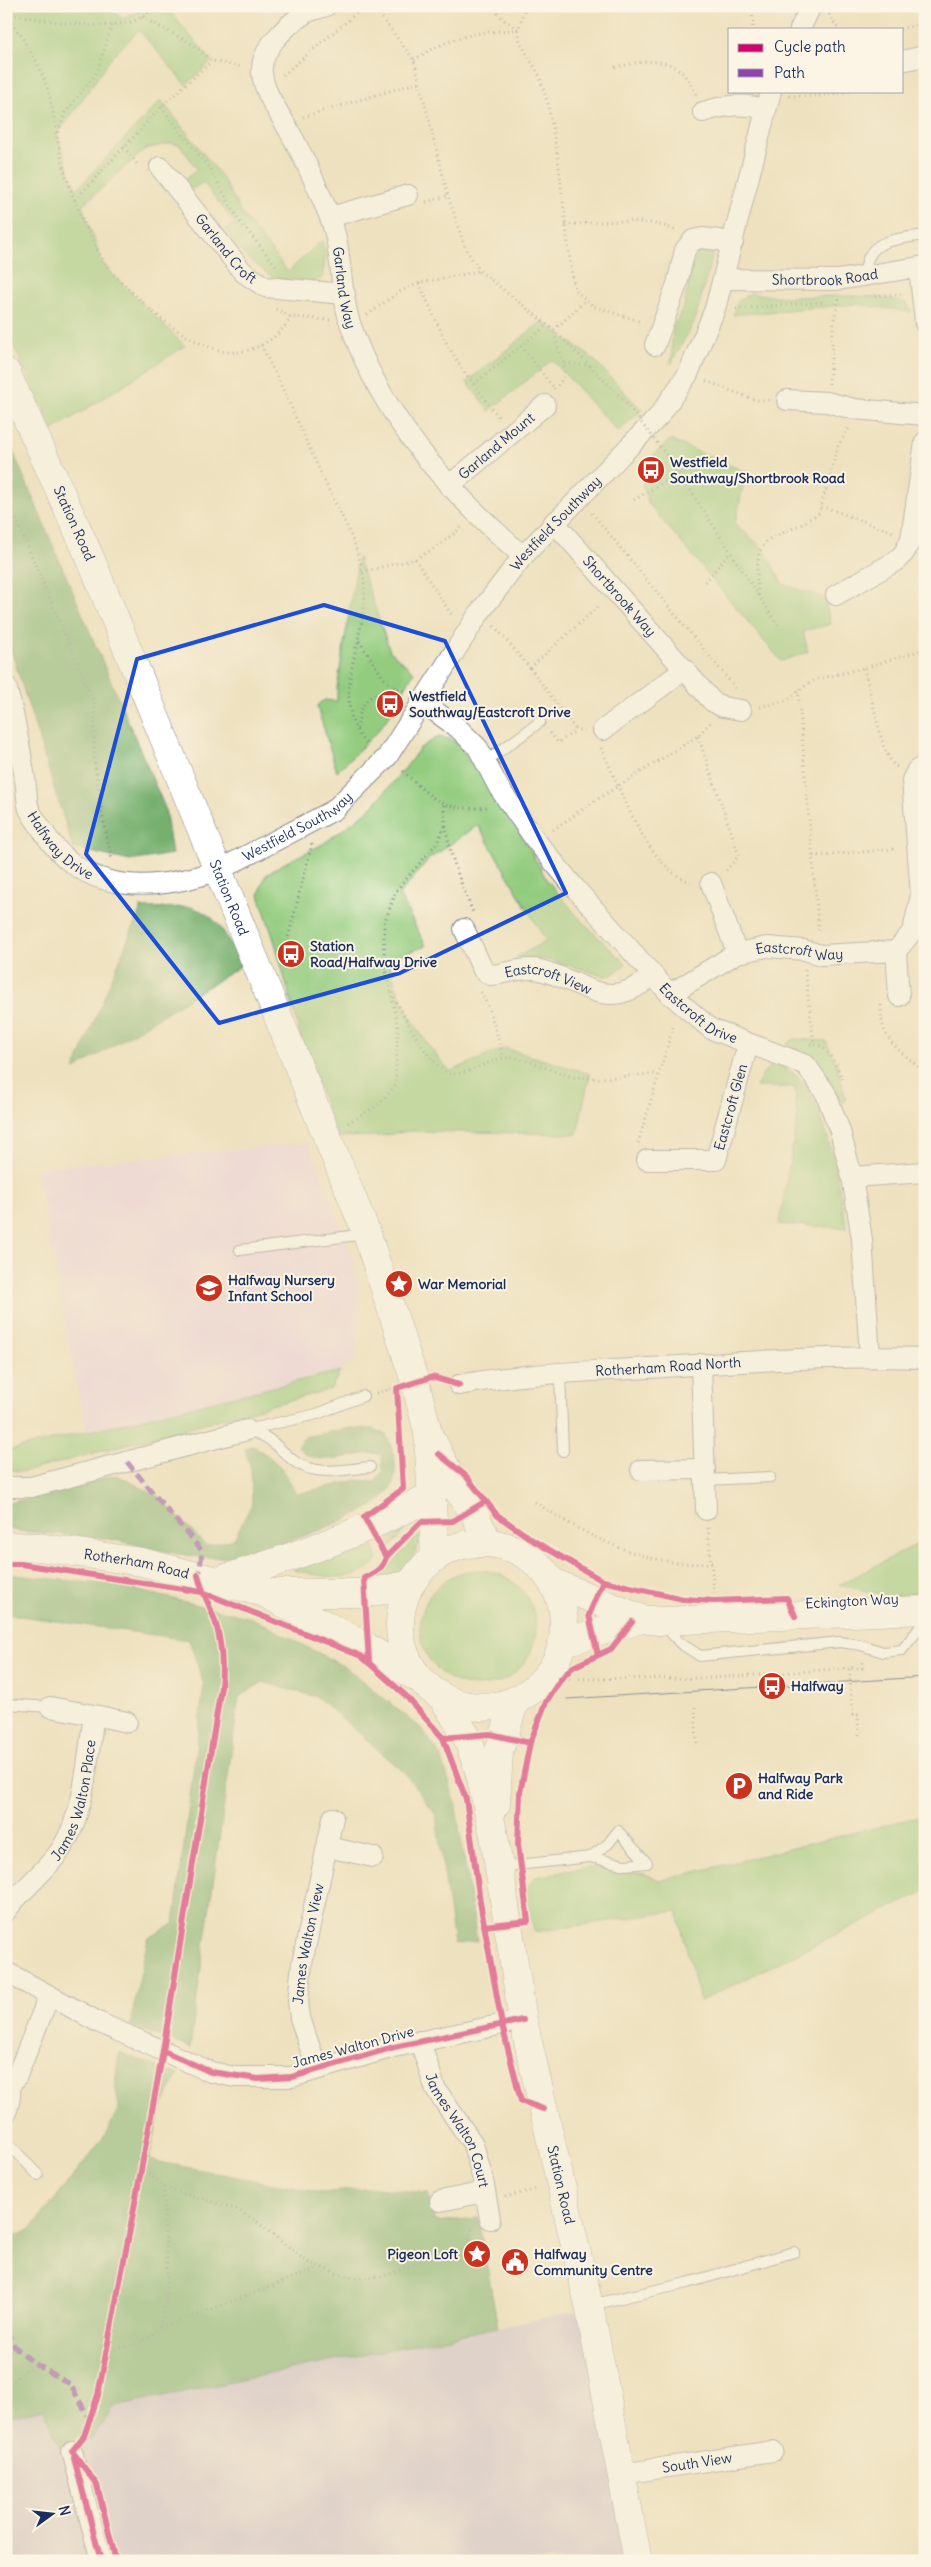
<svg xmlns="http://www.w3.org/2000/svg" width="931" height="2567" font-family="Delius,sans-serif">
<rect width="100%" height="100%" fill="#fcf5e5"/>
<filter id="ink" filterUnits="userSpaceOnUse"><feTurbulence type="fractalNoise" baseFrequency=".02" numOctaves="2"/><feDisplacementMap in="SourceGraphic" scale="10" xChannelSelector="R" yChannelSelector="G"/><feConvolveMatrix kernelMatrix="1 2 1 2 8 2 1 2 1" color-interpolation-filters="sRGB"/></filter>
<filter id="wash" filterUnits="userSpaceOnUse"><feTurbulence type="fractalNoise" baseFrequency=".0096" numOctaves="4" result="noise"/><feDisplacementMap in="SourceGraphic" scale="20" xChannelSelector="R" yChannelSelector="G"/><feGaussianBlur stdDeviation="1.12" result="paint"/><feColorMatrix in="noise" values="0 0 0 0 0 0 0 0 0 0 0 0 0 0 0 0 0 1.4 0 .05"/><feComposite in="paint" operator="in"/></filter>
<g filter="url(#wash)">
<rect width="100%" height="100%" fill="#eee1c0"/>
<path fill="#edd0e9" d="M309,1143L355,1263L359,1315L355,1359L340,1371L309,1380L86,1430L36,1168Z"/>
<path fill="#ccbed4" d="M590,2310L639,2561H6V2418L44,2408L61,2448L94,2437L114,2406L552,2316Z"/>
<path fill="#93cc7f" stroke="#577e6e" d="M6,6H107L122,19L136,13L144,6H175L170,12L212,61L186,85L139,30L112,57L57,135L76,190L161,100L222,177L241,212L288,272L322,240L326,256L322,278L315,281L276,280L247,258L225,231L235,223L203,182L193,189L186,187L184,181L197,169L180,145L171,143L145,149L82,206L103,264L185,346L53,430L6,330Z
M698,252L713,254L694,322L671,364L673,328L684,306L688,288L687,277Z
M751,293C803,303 856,288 907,303L911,312L856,304L733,315L738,301Z
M542,321L591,357L642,410L618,432L552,360L489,411L467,382Z
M670,440L746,472L735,524L763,548L783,584L824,598L831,624L803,631L808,652L781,661L649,504C634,469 644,463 670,440Z
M358,558L390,651L414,672L389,716L377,732L337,772L317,706L324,700L337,701V688Z
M438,737L451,739L467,750L505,806L547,880L577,916L626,964L612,975L605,976L550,960L515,958L546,941L478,825L429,859L399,895L426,946L388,959C395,993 425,1049 451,1071L505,1048L590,1074L577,1134L409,1131L380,1136L338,1137L305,1052L275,943L259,895L265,876L279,866L323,844L368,811L403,771L420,748Z
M794,1039L826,1041L837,1065L846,1099L841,1104C827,1071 818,1060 786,1044Z
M775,1063C784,1068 794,1072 801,1080C827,1106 839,1191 847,1228L779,1224L797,1121L795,1087H756L764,1072Z
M340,1371L331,1389L24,1472L6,1469V1451Z
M416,1515L391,1547L380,1539L378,1532Z
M422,1530C417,1556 404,1577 377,1581Z
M370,1537L378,1559C357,1586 323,1576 293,1570Z
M925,1540V1592L890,1596L839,1585Z
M420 1628a58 58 0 1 1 116 0a58 58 0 1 1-116 0Z
M925,1815V1891L700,2001L677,1911L534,1932L526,1888L536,1877L587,1867L646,1874L659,1881Z"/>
<path fill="#76b06e" stroke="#487066" d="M6,435L165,808L172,854L130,861L73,848L6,634Z
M191,907C222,917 227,939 241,966L74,1070L141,908Z
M350,1428L373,1429L386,1435C393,1449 399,1467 393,1483C390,1492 380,1502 371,1507C340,1524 258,1556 224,1557C185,1560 146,1545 108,1539C78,1535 47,1534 17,1531L6,1528V1505L9,1503L116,1475L158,1496L206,1546L234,1539L252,1504L251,1469L245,1449L252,1446C277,1459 283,1469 296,1494L358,1480L375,1482L382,1472V1454C357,1449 317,1473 298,1446L304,1437Z
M6,1574L120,1586L252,1618L345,1667L421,1728L441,1756L455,1801L477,1941L454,1945L436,1815L405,1773L317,1697L263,1682L239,1697L190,2048L130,2025L148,1938L174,1924L204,1685L189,1640L6,1614Z
M119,2052L178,2075L161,2108L149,2160L321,2193L375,2188L428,2193L435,2222L478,2218L498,2327L115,2406L94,2437L60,2448L44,2409L6,2418V2241L31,2229L104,2137L119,2108L115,2084Z"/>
</g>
<g filter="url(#ink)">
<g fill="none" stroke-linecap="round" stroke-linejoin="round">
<defs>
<path id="service" d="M865,276C865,238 895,240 925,235
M485,762L540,722
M240,1250L366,1234
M560,1374L563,1451
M251,1429L317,1414L363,1396
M247,1430C272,1436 276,1447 294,1461C314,1477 347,1469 370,1467
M705,1480L770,1477
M664,1625L680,1643L700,1656L840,1642L861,1645L883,1652L902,1650L918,1630L925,1617
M6,1704L50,1707
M590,1857L608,1844L618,1831L647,1863
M499,1867L590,1857L625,1865L647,1863
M6,2122C16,2108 15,2094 16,2078
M6,2141L38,2175
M590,2305L687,2283L794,2252"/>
<g id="minor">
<path id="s1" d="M326,6C319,9 310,10 304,14C287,25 259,50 262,73C264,93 277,109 287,127C303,155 317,186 329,215C343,248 339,290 350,323C381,417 450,493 523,556"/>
<path d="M800,29L811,6"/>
<path d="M902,61L920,57"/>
<path d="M703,112C725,105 743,103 765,109"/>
<path id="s2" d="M160,167L243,272L265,287L345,294"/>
<path d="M330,217L408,195"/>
<path d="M919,268L925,323"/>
<path id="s3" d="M725,279L838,280L925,266"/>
<path d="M655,345L677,284L685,250L693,240L703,238L733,242"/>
<path d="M787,400L827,402L854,409L925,415"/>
<path id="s4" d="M449,486L545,405"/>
<path id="s5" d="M554,522L712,701L723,707L741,710"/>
<path d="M836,595L896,561L904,553L911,539L925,442"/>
<path id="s6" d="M6,686C15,716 20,748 25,779C27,788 26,800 29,809C32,815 37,822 41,828C82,896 151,893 219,870L334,810L387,757L480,612L523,556L659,416L688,374L715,309L771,91"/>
<path id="s7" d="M421,701L458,728L478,748L499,788L537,842L575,888L670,994L711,1029L806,1065L826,1094L840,1131L852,1177L862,1239L870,1356"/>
<path d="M603,730L685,669"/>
<path d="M711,883L737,953"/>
<path id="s8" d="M464,929L483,970L490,975C507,974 524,966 540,970C587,982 606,1014 652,976"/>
<path d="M896,951L913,931L921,895L912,780L917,770L925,766"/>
<path d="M896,951L899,996"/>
<path id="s9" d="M670,994L737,953L767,947L804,950L821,955L896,951"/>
<path id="s10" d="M647,1160H716L748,1044"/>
<path d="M852,1177L925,1172"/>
<path d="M701,1364L706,1510"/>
<path id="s11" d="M459,1385C521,1373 586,1372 648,1368C740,1362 833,1355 925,1358"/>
<path d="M641,1470L705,1469"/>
<path d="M6,1487H31L247,1430"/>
<path d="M94,1715L127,1722"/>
<path d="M328,1847L373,1857"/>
<path id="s12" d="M6,1911C22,1888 46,1872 62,1848C86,1810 87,1758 94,1715L50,1707"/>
<path d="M6,1972L100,2023L211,2072L235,2077H292L394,2047L523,2020"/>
<path id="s13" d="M420,2041L435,2088L473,2144L483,2180L490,2219"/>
<path id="s14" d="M317,2069L300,2018L298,2001L302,1963L333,1818"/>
<path d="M16,2078L49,1996"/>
<path d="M440,2201L485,2192"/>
<path d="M72,2451L101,2561"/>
<path id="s15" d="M622,2474L773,2451"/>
</g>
<g id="secondary">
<path id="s16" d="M6,372L91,560L367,1234L415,1382L428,1432L435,1556"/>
<path d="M433,1442L456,1488L472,1509L488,1542"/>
<circle cx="482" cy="1625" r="82"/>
<path id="s17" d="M6,1546L38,1547L141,1562L265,1593H369L411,1584"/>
<path d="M217,1581C291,1558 364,1533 432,1495"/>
<path d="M552,1582L641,1619L660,1621L925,1610"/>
<path d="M268,1595L367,1647L415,1677"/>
<path d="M562,1643L641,1619"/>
<path id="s18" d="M443,1698L467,1737L479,1770L494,1836L523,2020L590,2310L638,2561"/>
<path d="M496,1804L499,1751L515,1701"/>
</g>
</defs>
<use href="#service" stroke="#84888f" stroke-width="12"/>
<use href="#minor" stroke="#84888f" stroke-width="22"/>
<use href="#secondary" stroke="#84888f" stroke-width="29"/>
<path stroke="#84888f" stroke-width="3" stroke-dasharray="1 4" stroke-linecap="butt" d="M373,6L414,60L448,196L465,248L480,271L555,331L623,399
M490,6L504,20L518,29
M526,6L518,30L520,42L539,75L548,104L558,158L570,261L575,290L593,306L642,322
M752,6L753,29
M6,13C40,19 112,35 142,17C146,15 150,10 154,6
M6,14C22,37 38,60 47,87C55,115 57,145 65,173C75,204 89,239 107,266C112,274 121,281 128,288C155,315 181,338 218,350C245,359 278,341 291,317
M829,14L838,29
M142,17L192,44L212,61L243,67
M900,29L925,23
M414,60C450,37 476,31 518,30
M615,67C652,59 679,54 696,95
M283,75L365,6
M789,96H819L851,91
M161,107L210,169L240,222L278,268
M303,117L419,82
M58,132L65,113L97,72L112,25
M124,147L139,166
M75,200L165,103L212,61
M426,202L448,196
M565,225C602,222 641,216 675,230
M419,283L446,342L462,369L500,419
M875,296L901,294
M276,309L291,317L330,320
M736,309L824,302
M367,315L399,292L419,283L480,271
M554,330L586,300
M261,345C284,390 304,436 325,482C340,514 360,546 364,581C371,635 324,700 368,746
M521,346L553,387
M565,363L591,366
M706,381L755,400H769
M474,384L547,325
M829,384L834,319L839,299
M554,389C577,368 555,357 555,332
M674,465L779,627
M6,496L95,705L94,754L102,814L112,861
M634,500L679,473
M821,506L893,532
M592,513L737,690
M415,559L453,617
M362,572L415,559L437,547L462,527
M705,582L730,552
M758,595L757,570L759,553L767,540L802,524L819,513L838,446L849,428
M494,626L530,668L576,730H584
M359,641L385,680L399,689
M530,668L600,605
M864,668L884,748L894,766L898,767
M798,690L819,934
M760,707L787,700L809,683L818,679L864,668L925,649
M357,729C359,722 359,712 363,706C370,693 391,684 404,691
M550,733L558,743L576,730
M698,736L739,855L726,871
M601,748C620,787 647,869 691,882
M403,771C435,801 442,812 489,807
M444,805C445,844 458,877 473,912
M553,830L593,802L698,736L711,722
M813,856L897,849
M282,961L312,844
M805,970L814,1044
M481,992L489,1008L504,1058
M392,993C401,1012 429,1065 448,1073C462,1079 491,1058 506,1058C530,1057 549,1072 571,1076C600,1082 629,1074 658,1074
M881,1005C880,1044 901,1050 925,1072
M810,1044C827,1042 837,1066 842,1079
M348,1123L378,1105L395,1086L398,1028L384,960V924L396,891L436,844L445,826
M638,1143L674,1024
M376,1393L394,1388
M535,1502C588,1537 646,1568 712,1563
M708,1528L714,1594
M544,1679L712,1678L849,1668
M695,1707L697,1744
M859,1735L858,1715H853L849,1668H862V1660
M141,2168L170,2190L236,2209L256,2221L307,2262L341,2275L355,2278L384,2276L430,2258L467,2248L472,2228
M505,2197L537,2189
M160,2327L170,2325L319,2268
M106,2351C122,2348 144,2344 156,2332C175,2313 162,2216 164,2186
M6,2387L34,2363"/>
<use href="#service" stroke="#fff" stroke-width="10"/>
<use href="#minor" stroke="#fff" stroke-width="20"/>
<use href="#secondary" stroke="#fff" stroke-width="28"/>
<path stroke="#1b2f5e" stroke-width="1" d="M567,1699L925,1677"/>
<path stroke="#84888f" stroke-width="3" stroke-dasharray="1 4" stroke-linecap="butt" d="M623,399L674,465"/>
<path stroke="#8e44ad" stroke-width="5" stroke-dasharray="10 5" stroke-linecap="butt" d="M127,1462L202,1551L199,1579
M6,2330L15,2347L34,2363L70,2384L89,2418"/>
<defs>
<path id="cycleway" d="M439,1454L466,1476L497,1515L534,1541L603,1581L683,1599L714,1601L787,1598L795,1616
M386,1557L421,1522L453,1521L486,1501
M6,1564H21L202,1592L361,1656L405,1695L443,1738L466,1799L480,1902L502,2025L521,2101L543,2109
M598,1655L589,1615L603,1581
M369,1662L364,1578C374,1573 383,1569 386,1557L364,1517L403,1489L397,1388L432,1377L459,1385
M443,1738L490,1734L530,1743
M484,1926L528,1921L518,1844L520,1793L530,1743L546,1702L561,1679L573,1667L611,1649L632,1622
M163,2051L211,2072L258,2079L292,2077L394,2047L523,2020
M72,2451L84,2436L98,2395L132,2219L163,2051L221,1687C223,1666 222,1645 216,1624C211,1607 202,1593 198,1575
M72,2451L97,2485L116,2561
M74,2458L101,2561"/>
</defs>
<use href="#cycleway" stroke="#fcf5e5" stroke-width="9"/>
<use href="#cycleway" stroke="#d6006c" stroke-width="6"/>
</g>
</g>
<path d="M0 0H931V2567H0ZM324,605L445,641L566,893L400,973L219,1023L86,854L137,659Z" fill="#eee1c0" fill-opacity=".55" fill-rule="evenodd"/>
<path fill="none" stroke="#1d4ed8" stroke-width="4" stroke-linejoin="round" d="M324,605L445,641L566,893L400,973L219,1023L86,854L137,659Z"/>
<defs>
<symbol id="bus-disc" viewBox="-11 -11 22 22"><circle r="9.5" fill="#c8321e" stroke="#fcf5e5"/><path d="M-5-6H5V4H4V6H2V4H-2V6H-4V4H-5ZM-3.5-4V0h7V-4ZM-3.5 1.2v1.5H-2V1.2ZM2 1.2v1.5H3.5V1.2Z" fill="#fff"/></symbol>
<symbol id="sight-disc" viewBox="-11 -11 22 22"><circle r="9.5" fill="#c8321e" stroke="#fcf5e5"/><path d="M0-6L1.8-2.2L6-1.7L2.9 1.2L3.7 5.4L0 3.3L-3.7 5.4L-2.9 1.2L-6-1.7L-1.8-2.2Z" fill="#fff"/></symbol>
<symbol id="school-disc" viewBox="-11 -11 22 22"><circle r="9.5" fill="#c8321e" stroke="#fcf5e5"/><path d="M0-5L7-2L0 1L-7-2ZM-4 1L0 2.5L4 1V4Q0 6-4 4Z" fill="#fff"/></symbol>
<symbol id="parking-disc" viewBox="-11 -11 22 22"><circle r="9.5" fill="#c8321e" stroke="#fcf5e5"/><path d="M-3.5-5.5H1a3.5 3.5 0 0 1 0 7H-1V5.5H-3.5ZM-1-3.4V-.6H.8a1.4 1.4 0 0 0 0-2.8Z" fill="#fff"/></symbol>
<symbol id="civic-disc" viewBox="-11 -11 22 22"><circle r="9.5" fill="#c8321e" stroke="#fcf5e5"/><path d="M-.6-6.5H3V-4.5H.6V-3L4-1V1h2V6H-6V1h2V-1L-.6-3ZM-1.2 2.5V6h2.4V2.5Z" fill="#fff"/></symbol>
</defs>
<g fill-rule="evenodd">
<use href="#bus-disc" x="635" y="454" width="32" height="32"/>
<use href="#bus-disc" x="374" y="688" width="32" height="32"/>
<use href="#bus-disc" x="275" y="938" width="32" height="32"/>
<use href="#sight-disc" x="383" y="1268" width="32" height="32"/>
<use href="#school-disc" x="193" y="1272" width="32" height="32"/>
<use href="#bus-disc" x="756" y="1670" width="32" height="32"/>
<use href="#parking-disc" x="723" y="1770" width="32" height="32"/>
<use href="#sight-disc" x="461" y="2238" width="32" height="32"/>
<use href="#civic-disc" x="499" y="2246" width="32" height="32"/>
</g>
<g text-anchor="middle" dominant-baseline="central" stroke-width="4" stroke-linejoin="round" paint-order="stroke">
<g font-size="14" fill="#1b2f5e" stroke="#fcf5e5">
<text stroke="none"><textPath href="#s2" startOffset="105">Garland Croft</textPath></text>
<text stroke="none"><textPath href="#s3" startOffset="100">Shortbrook Road</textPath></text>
<text stroke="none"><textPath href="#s1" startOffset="331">Garland Way</textPath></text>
<text stroke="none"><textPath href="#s4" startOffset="62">Garland Mount</textPath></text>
<text stroke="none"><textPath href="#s16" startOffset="166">Station Road</textPath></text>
<text stroke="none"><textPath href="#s6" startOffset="842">Westfield Southway</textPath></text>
<text stroke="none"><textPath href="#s5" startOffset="99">Shortbrook Way</textPath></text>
<text stroke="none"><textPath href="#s6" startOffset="438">Westfield Southway</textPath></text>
<text stroke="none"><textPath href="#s6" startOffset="174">Halfway Drive</textPath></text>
<text stroke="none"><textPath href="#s16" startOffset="571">Station Road</textPath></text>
<text stroke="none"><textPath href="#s9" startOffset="142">Eastcroft Way</textPath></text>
<text stroke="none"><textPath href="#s8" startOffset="114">Eastcroft View</textPath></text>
<text stroke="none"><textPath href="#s7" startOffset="422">Eastcroft Drive</textPath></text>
<text stroke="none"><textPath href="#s10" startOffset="124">Eastcroft Glen</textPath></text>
<text stroke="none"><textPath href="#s11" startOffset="210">Rotherham Road North</textPath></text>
<text stroke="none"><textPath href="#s17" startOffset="132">Rotherham Road</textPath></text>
<text transform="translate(852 1601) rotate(-3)">Eckington Way</text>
<text stroke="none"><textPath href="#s12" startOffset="134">James Walton Place</textPath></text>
<text stroke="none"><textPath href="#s14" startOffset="129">James Walton View</textPath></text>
<text transform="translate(353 2047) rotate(-15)">James Walton Drive</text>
<text stroke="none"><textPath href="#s13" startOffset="98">James Walton Court</textPath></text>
<text stroke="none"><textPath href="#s18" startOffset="504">Station Road</textPath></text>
<text stroke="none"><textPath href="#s15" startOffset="76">South View</textPath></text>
</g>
<g font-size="14" font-weight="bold" fill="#1b2f5e" stroke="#fcf5e5" text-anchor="start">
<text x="670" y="462">Westfield<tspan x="670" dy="16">Southway/Shortbrook Road</tspan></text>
<text x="409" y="696">Westfield<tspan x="409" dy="16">Southway/Eastcroft Drive</tspan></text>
<text x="310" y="946">Station<tspan x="310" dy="16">Road/Halfway Drive</tspan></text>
<text x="228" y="1280">Halfway Nursery<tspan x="228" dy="16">Infant School</tspan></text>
<text x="418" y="1284">War Memorial</text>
<text x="791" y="1686">Halfway</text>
<text x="758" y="1778">Halfway Park<tspan x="758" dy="16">and Ride</tspan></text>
<text x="458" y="2254" text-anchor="end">Pigeon Loft</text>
<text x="534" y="2254">Halfway<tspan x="534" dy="16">Community Centre</tspan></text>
</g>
</g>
<rect width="931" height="2567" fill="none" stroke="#fcf5e5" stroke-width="25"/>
<rect x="728" y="28" width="175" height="65" fill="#fcf5e5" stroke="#a2a6af"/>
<rect x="738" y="44" width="25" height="8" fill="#d6006c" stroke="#a2a6af"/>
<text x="774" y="52" font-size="15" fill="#1b2f5e">Cycle path</text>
<rect x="738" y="69" width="25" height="8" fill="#8e44ad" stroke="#a2a6af"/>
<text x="774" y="78" font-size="15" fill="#1b2f5e">Path</text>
<g transform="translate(52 2514) rotate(75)" stroke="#fcf5e5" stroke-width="4" paint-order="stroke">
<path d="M0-4L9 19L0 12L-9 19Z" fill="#1b2f5e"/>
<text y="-8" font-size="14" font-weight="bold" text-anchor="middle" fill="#1b2f5e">N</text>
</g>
</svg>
